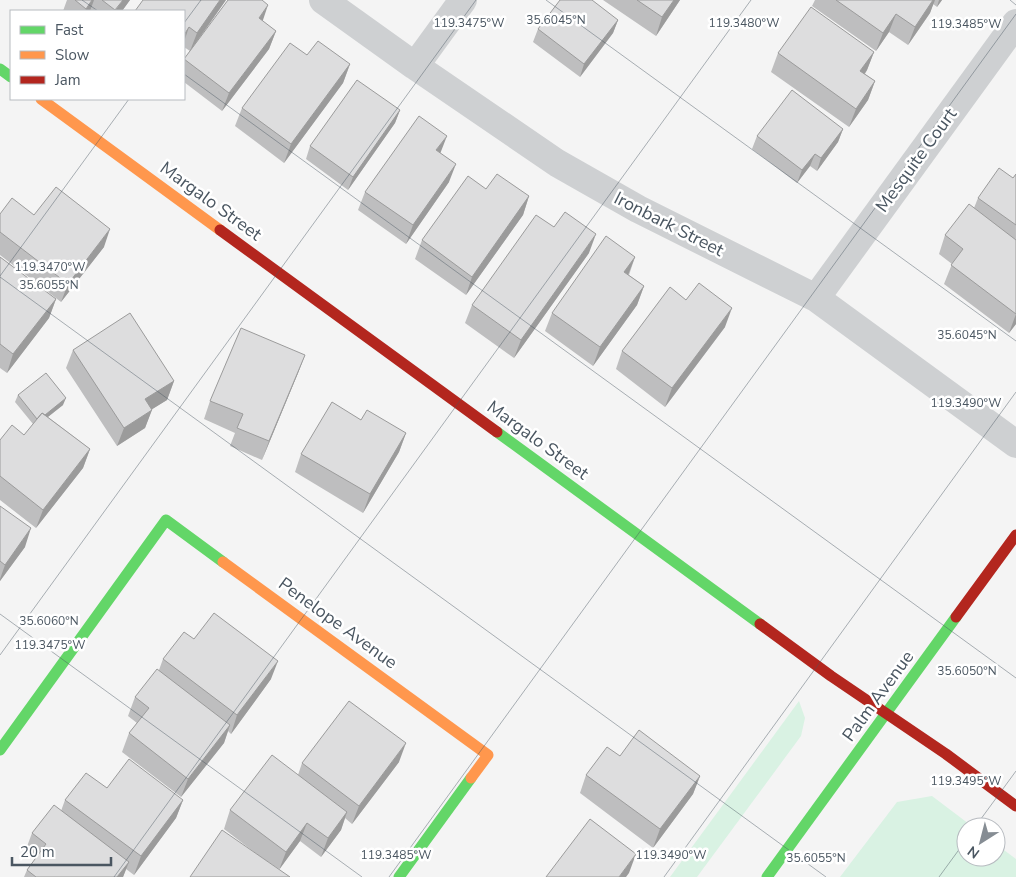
<svg xmlns="http://www.w3.org/2000/svg" width="1016" height="877" font-family="'Nunito Sans',sans-serif">
<rect width="100%" height="100%" fill="#f4f4f4"/>
<path fill="#d9f2e3" d="M799,701L805,718L801,736L697,877H670Z
M932,796L973,827H966V857H996V844L1016,859V877H840L897,802Z"/>
<g fill="none" stroke-linecap="round" stroke-linejoin="round">
<path stroke="#ced0d2" stroke-width="28" d="M323,0L415,66L557,163L638,209L816,298L1016,444
M415,66L463,0
M816,298L1016,23"/>
<path stroke="#63d668" stroke-width="11" d="M0,69L11,77
M497,432L760,624
M0,750L166,520L223,562
M399,877L471,778
M767,877L956,617"/>
<path stroke="#ff974d" stroke-width="11" d="M41,99L220,230
M223,562L488,755L471,778"/>
<path stroke="#b3261e" stroke-width="11" d="M220,230L497,432
M956,617L1016,535
M760,624L831,676L946,754L1016,806"/>
</g>
<path fill="#bebebf" d="M67,0H130L122,11H63Z
M226,0L202,35L262,21L276,31L269,49L222,111L184,82V59L190,51L184,47V11Z
M603,0H680L656,36Z
M815,0H942L937,7L933,4L930,13L908,45L889,32L876,51L812,6Z
M618,20L613,33L580,77L533,42L538,29Z
M874,52L867,70L865,74L875,81L868,100L849,127L771,72L778,53Z
M307,55L350,64L343,83L284,163L235,126L242,108Z
M400,110L395,123L348,190L306,159L310,146Z
M843,129L838,142L817,171L810,166L797,183L752,149L757,136Z
M441,153L449,182L406,244L358,210L365,192Z
M1016,174V324L1009,333L944,284L952,264L939,254L945,235L974,208L978,198L1013,178Z
M486,189L529,196L523,215L466,295L415,259L422,240Z
M0,214L34,215L104,247L61,302L0,255Z
M589,253L514,358L465,323L472,305Z
M0,257L56,299L49,318L7,373L0,368Z
M635,257L629,275L644,286L637,305L593,366L545,331L552,313Z
M686,300L725,327L665,407L616,369L622,351Z
M73,350L174,381L167,400L152,409L145,428L117,446L66,368Z
M305,355L298,373L262,460L230,446L235,433L204,419L210,401Z
M18,395L63,405L48,417L90,449L83,468L36,528L0,500V440L24,435L33,424L15,402Z
M361,420L406,433L399,452L363,513L295,472L301,454Z
M0,506L25,547L0,581Z
M194,639L271,679L231,734L228,731L224,743L181,797L122,752L129,733L137,723L128,716L135,697L159,670L163,659Z
M620,756L700,776L693,794L653,848L580,793L586,775Z
M399,762L352,824L345,818L341,830L321,857L300,841L279,869L262,858L224,829L230,810L298,775L302,763Z
M107,788L183,800L176,818L134,875L126,869L123,877H24L27,870L35,859L25,852L32,833L61,811L65,800Z"/>
<path fill="#9b9b9b" d="M92,0H94L90,11H85L86,9Z
M123,0H130L122,11H115Z
M220,0H226L190,51L197,33Z
M674,0H680L656,36L662,17Z
M933,0H935L930,13L908,45L915,27Z
M939,0H942L937,7Z
M268,5L262,23L259,18Z
M896,14L889,32L876,51L883,33Z
M618,20L613,33L580,77L584,64Z
M189,27L184,42V35Z
M276,31L269,49L222,111L229,93Z
M874,52L867,70L854,89L860,71Z
M350,64L343,83L284,163L291,144Z
M875,81L868,100L849,127L856,109Z
M400,110L395,123L348,190L353,177Z
M843,129L838,142L817,171L821,158Z
M447,136L440,154L436,150Z
M815,154L810,166L797,183L802,170Z
M456,164L449,182L406,244L413,225Z
M529,196L523,215L466,295L472,277Z
M110,229L104,247L61,302L68,284Z
M596,234L589,253L514,358L521,340Z
M635,257L628,275L624,272Z
M644,286L637,305L593,366L600,347Z
M56,299L49,318L7,373L13,354Z
M732,308L725,327L665,407L672,388Z
M1016,314V324L1009,333Z
M305,355L298,373L262,460L269,441Z
M174,381L167,400L138,418L145,399Z
M66,398L63,405L35,427L38,420Z
M152,410L145,428L117,446L124,428Z
M406,433L399,452L363,513L370,494Z
M90,449L83,468L36,528L43,510Z
M31,528L25,547L0,581V579L5,565Z
M278,661L271,679L231,734L237,715Z
M230,725L224,743L181,797L188,779Z
M406,743L399,762L352,824L359,806Z
M700,776L693,794L653,848L660,829Z
M183,800L176,818L134,875L141,856Z
M347,812L341,830L321,857L328,838Z
M307,823L300,841L279,870L286,852Z
M636,854L629,873L626,877H619Z
M129,862L123,877H117Z"/>
<path fill="#ddddde" stroke="#9b9b9b" d="M75,0H92L86,9Z
M102,0H123L115,10Z
M143,0H220L197,33L189,27L184,35V11H135Z
M228,0H262L268,5L259,18L276,31L229,93L184,59Z
M560,0H592L618,20L584,64L538,29Z
M637,0H674L662,17Z
M836,0H933L915,27L896,14L883,33Z
M811,7L874,52L860,71L875,81L856,109L778,53Z
M318,41L350,64L291,144L242,108L290,43L307,55Z
M357,80L400,110L353,177L310,146Z
M792,90L843,129L821,158L815,154L802,170L757,136Z
M419,116L447,136L436,150L456,164L413,225L365,192Z
M999,168L1013,178L1016,174V225L978,198Z
M497,174L529,196L472,277L422,240L468,176L486,189Z
M56,187L110,229L68,284L0,232V214L12,198L34,215Z
M969,204L1016,240V314L951,265L963,249L945,235Z
M565,212L596,234L521,340L472,305L536,215L554,227Z
M606,236L635,257L624,272L644,286L600,347L552,313Z
M0,257L56,299L13,354L0,344Z
M699,283L732,308L672,388L622,351L670,287L686,300Z
M130,313L174,381L145,399L152,410L124,428L73,350Z
M241,328L305,355L269,441L237,428L243,414L210,401Z
M46,373L66,398L45,415L42,413L37,419L18,395Z
M332,402L361,420L367,410L406,433L370,494L301,454Z
M42,413L90,449L43,510L0,476V440L12,425L24,435Z
M0,506L31,528L5,565L0,561Z
M214,613L278,661L237,715L163,659L184,632L194,639Z
M157,669L230,725L188,779L129,733L149,708L135,697Z
M349,701L406,743L359,806L302,763Z
M639,730L700,776L660,829L586,775L607,747L620,756Z
M272,755L347,812L328,838L307,823L286,852L230,810Z
M129,759L183,800L141,856L65,800L86,773L107,788Z
M54,805L129,862L117,877H36L27,870L46,844L32,833Z
M590,819L636,854L619,877H546Z
M222,830L290,877H190Z"/>
<path fill="none" stroke="#4a5661" stroke-width="1" stroke-opacity="0.45" d="M82,0L98,11M546,0L1016,341M1010,0L1016,5M184,23L201,0M184,74L1016,678M0,276L129,99M0,277L826,877M0,614L362,877M0,655L476,0M975,827L1016,771M114,877L751,0M389,877L1016,14M664,877L1016,392M939,877L966,840"/>
<g text-anchor="middle" dominant-baseline="central" stroke-width="5" stroke-linejoin="round" paint-order="stroke">
<g font-size="18" fill="#4a5661" stroke="#fff">
<text transform="translate(916 160) rotate(-54)">Mesquite Court</text>
<text transform="translate(211 201) rotate(36)">Margalo Street</text>
<text transform="translate(669 224) rotate(27)">Ironbark Street</text>
<text transform="translate(538 440) rotate(36)">Margalo Street</text>
<text transform="translate(338 623) rotate(36)">Penelope Avenue</text>
<text transform="translate(878 696) rotate(-54)">Palm Avenue</text>
</g>
</g>
<g font-size="12" text-anchor="middle" fill="#4a5661" stroke="#fff" stroke-width="5" stroke-linejoin="round" paint-order="stroke">
<text x="556" y="24">35.6045°N</text>
<text x="469" y="27">119.3475°W</text>
<text x="744" y="27">119.3480°W</text>
<text x="966" y="28">119.3485°W</text>
<text x="50" y="271">119.3470°W</text>
<text x="49" y="289">35.6055°N</text>
<text x="967" y="339">35.6045°N</text>
<text x="966" y="407">119.3490°W</text>
<text x="49" y="625">35.6060°N</text>
<text x="50" y="649">119.3475°W</text>
<text x="967" y="675">35.6050°N</text>
<text x="966" y="785">119.3495°W</text>
<text x="396" y="859">119.3485°W</text>
<text x="671" y="859">119.3490°W</text>
<text x="816" y="862">35.6055°N</text>
</g>
<rect x="10" y="10" width="175" height="90" fill="#ffffff" stroke="#b7bbc0"/>
<rect x="20" y="26" width="25" height="8" fill="#63d668" stroke="#b7bbc0"/>
<text x="55" y="35" font-size="15" fill="#4a5661">Fast</text>
<rect x="20" y="51" width="25" height="8" fill="#ff974d" stroke="#b7bbc0"/>
<text x="55" y="60" font-size="15" fill="#4a5661">Slow</text>
<rect x="20" y="76" width="25" height="8" fill="#b3261e" stroke="#b7bbc0"/>
<text x="55" y="85" font-size="15" fill="#4a5661">Jam</text>
<g transform="translate(981 842) rotate(216)"><circle r="24" fill="#ffffff" stroke="#b7bbc0"/>
<path d="M0-4L9 19L0 12L-9 19Z" fill="#868d94"/>
<text y="-8" font-size="14" font-weight="bold" text-anchor="middle" fill="#4a5661">N</text>
</g>
<path d="M12 857v8h99v-8" fill="none" stroke="#4a5661" stroke-width="2.5"/>
<text x="20" y="857" font-size="15" fill="#4a5661" stroke="#ffffff" stroke-width="4" paint-order="stroke">20 m</text>
</svg>
